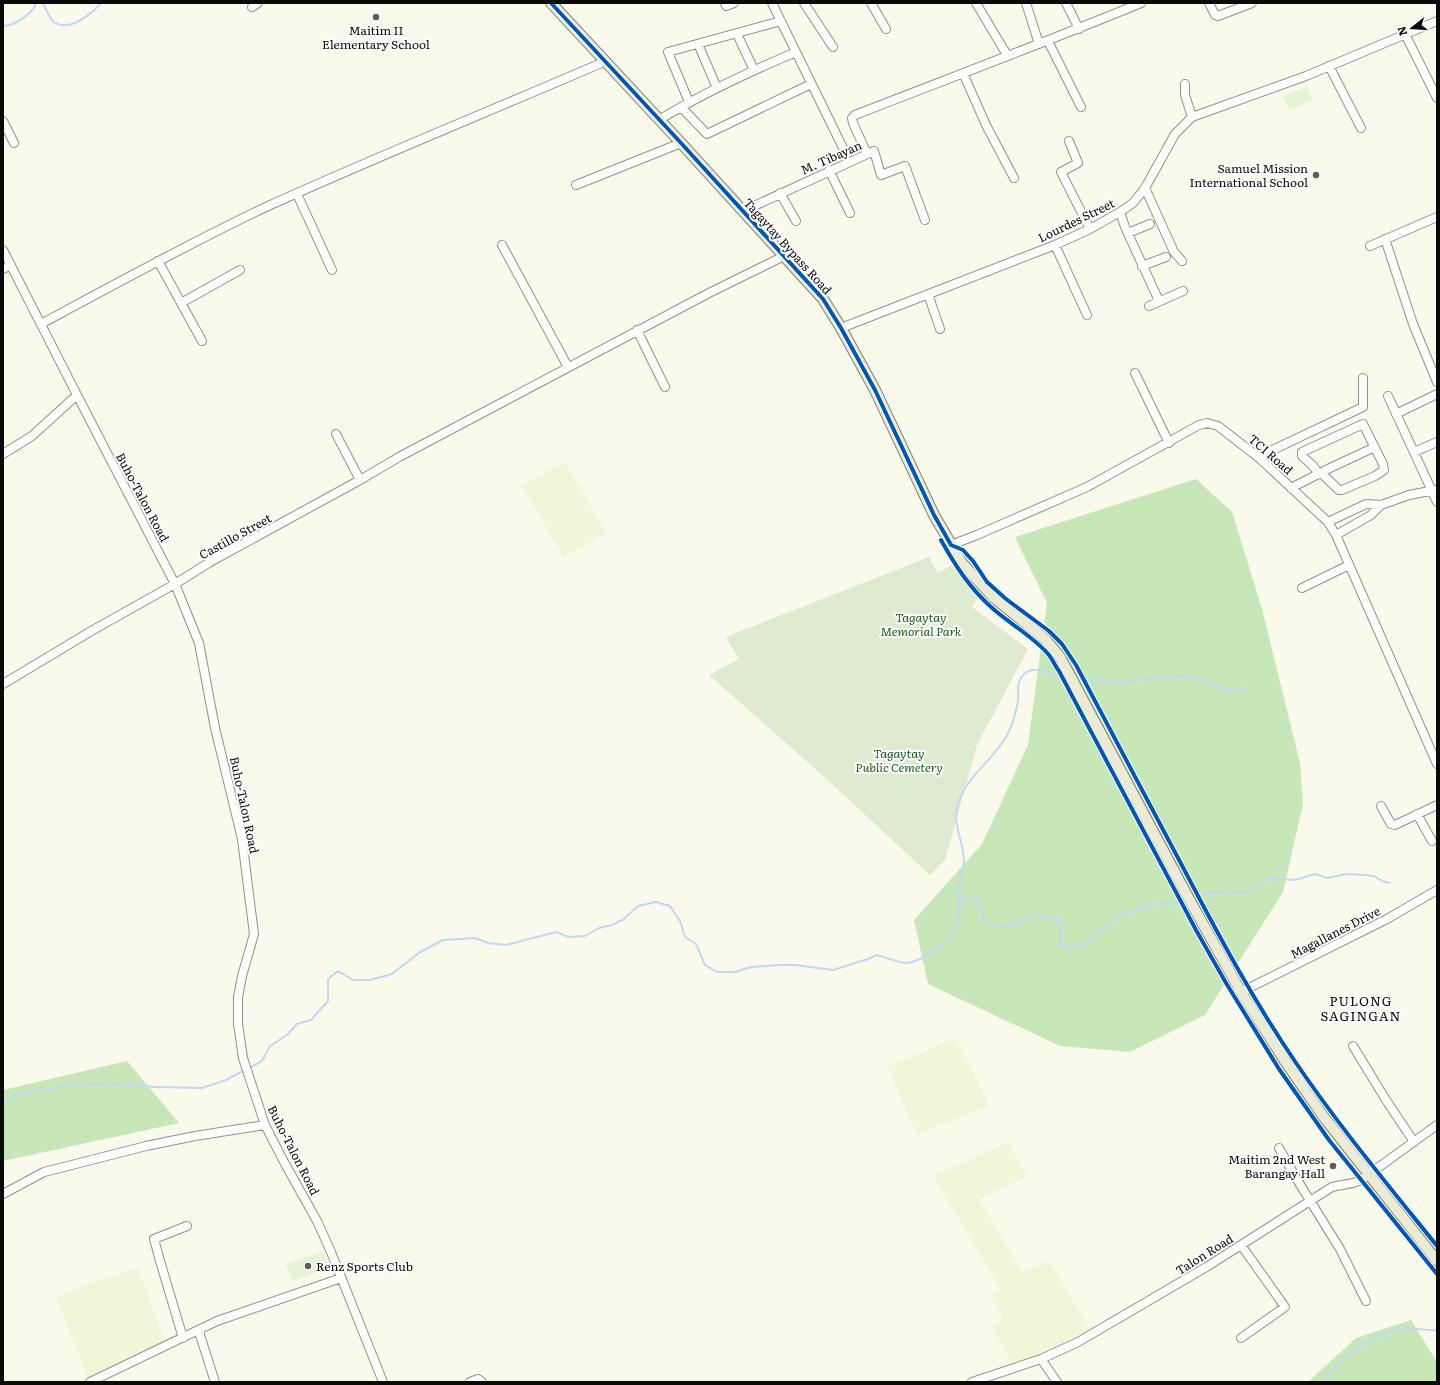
<svg xmlns="http://www.w3.org/2000/svg" width="1440" height="1385" font-family="Literata,serif">
<rect width="100%" height="100%" fill="#f9f9ec"/>
<path fill="#f2f6d8" d="M565,462L606,533L564,557L521,485Z
M956,1038L989,1106L917,1134L887,1067Z
M1008,1142L1027,1176L979,1199L1022,1272L1049,1261L1090,1329L1036,1357L1012,1365L992,1327L1003,1317L991,1295L1000,1288L933,1176Z
M138,1268L166,1344L89,1380L56,1298L90,1283Z"/>
<path fill="#c8e7b9" d="M1196,479L1232,512L1262,609L1300,763L1303,804L1283,892L1205,1015L1130,1052L1060,1046L928,984L914,920L982,844L1028,745L1047,603L1015,537Z
M127,1061L179,1123L3,1161V1090Z
M1411,1320L1437,1362V1382H1308L1356,1338Z"/>
<path fill="#dfebd0" d="M929,557L938,573L952,565L977,598L972,607L1028,649L977,745L945,860L930,875L820,773L709,675L739,659L726,637Z"/>
<path fill="#e5f4d5" d="M1307,86L1313,101L1289,110L1283,96Z
M324,1251L330,1268L292,1281L286,1264Z"/>
<g fill="none" stroke-linecap="round" stroke-linejoin="round">
<path stroke="#c2d7f4" stroke-width="2" d="M43,3C46,9 49,18 54,22C69,33 91,14 101,3
M3,26C14,26 33,14 36,3
M1087,677L1104,682L1120,683L1165,676L1193,677L1231,691L1240,690L1248,687
M1202,895L1209,892L1229,893L1243,892L1256,888L1268,878L1295,880L1315,874L1327,878L1347,874L1364,875L1374,876L1382,881L1390,883
M959,904L964,898H976L983,911V920C1003,933 1010,925 1030,918C1038,915 1049,917 1058,919L1060,930V944L1071,949L1089,942L1101,930L1121,916L1151,905L1161,903L1175,904L1179,903
M249,1068L262,1061L270,1046L287,1035L297,1024L311,1020L328,1001V979L338,971L353,980H370L392,974L420,952L443,940L475,938L488,943L506,945L556,932L569,937L585,936L599,928L612,925L624,919L638,906L656,902L670,906L680,921L685,937L696,944L705,965L717,972H735L751,967L778,965H795L833,970L868,959L877,955C885,957 899,963 906,963C922,962 954,940 958,924C961,914 957,902 958,891C959,881 964,871 964,861C964,844 953,825 957,807C964,777 995,760 1008,733C1013,723 1016,712 1018,701C1019,692 1016,682 1023,675C1034,664 1048,673 1060,678
M3,1103L16,1095L70,1085L120,1084L157,1087L202,1088L226,1080L245,1070
M1324,1382C1346,1353 1372,1331 1409,1329C1419,1328 1428,1331 1437,1330"/>
<defs>
<path id="minor" d="M725,3L726,6L734,3
M772,3L844,150
M804,3L833,47
M871,3L886,29
M976,3L1007,55
M1026,3L1039,44
M1066,3L1079,29
M1209,3L1215,15L1218,16L1252,3
M252,7L258,3
M737,34L754,70
M1405,34L1437,98
M1048,41L1081,107
M698,44L717,88
M1329,66L1361,128
M963,73L986,125L1014,178
M1185,84V95L1192,117
M689,102L668,52L781,21
M681,107L707,134L811,84
M659,120C703,93 749,72 796,52
M3,121L14,143
M1069,141L1078,163L1061,172L1090,229
M867,154L853,123L852,118L855,115C950,78 1046,42 1141,3
M829,170L850,213
M576,185L681,143
M1145,188L1174,252L1182,261
M780,193L796,221
M297,194L332,270
M743,211L874,151L881,175L905,166L925,220
M1120,212L1125,227L1159,301
M1128,233L1150,224
M1385,239L1413,324L1437,382
M502,245L568,367
M1055,245L1087,315
M1370,246L1437,217
M3,250L77,395L175,584L199,643L215,728L242,839L254,934L242,976L238,997V1024L243,1058L265,1125L284,1162L317,1221L331,1252L383,1382
M158,261L202,341
M1142,266L1166,257
M3,269L11,265
M928,294L940,329
M181,303L240,270
M1149,306L1183,291
M41,324C115,284 190,243 266,207C378,156 493,110 606,61
M841,328L1055,245L1090,229L1120,212L1133,203L1145,188L1175,134L1192,117L1306,76L1437,21
M637,330L665,387
M1135,373L1169,443
M1388,396L1437,502
M1396,414L1437,394
M336,434L360,480
M1414,452L1437,442
M3,454L32,436L77,395
M1258,457L1363,407V378
M1319,474L1313,466L1302,456V452L1363,424L1383,464L1384,470L1375,476L1342,490H1339L1321,473
M1291,488L1330,468L1375,447
M1328,522L1366,504L1381,505L1409,495L1435,490
M1336,535L1371,515L1381,505
M951,545L977,535L1087,487L1199,425L1207,423L1218,426L1258,457L1328,522L1336,535L1437,764
M1302,588L1349,565
M3,684L93,630L175,584L210,562L360,480L399,457L709,293L784,256
M1381,806L1391,824L1395,825L1437,805
M1417,814L1432,841
M1241,992L1387,919L1437,890
M1353,1046L1386,1100L1414,1142
M1279,1148L1296,1178L1340,1249L1366,1301
M3,1194L44,1172L60,1168L146,1146L195,1136L265,1125
M1241,1245L1285,1307L1241,1338
M200,1329V1335L215,1382
M183,1338L160,1261L154,1239L187,1226
M1041,1359L1057,1382
M90,1382L217,1321L341,1278
M470,1382L478,1379L482,1382
M972,1382L1041,1359L1078,1342L1208,1266L1332,1187C1342,1184 1351,1185 1361,1180L1437,1125"/>
<path id="major" d="M551,3L681,143L823,299L841,328L875,390L934,515L962,563L992,596L1045,639L1060,657L1189,899L1241,992L1285,1061L1323,1116L1437,1261"/>
</defs>
<use href="#minor" stroke="#92928c" stroke-width="10"/>
<use href="#major" stroke="#7f7f79" stroke-width="12"/>
<use href="#minor" stroke="#fefefc" stroke-width="8"/>
<use href="#major" stroke="#ebebd6" stroke-width="10"/>
<defs>
<path id="cycleway" d="M551,3L681,143L823,299L841,328L875,390L934,515L951,545L963,550L973,561L987,582L1006,599L1049,631L1062,644L1076,665C1113,735 1150,805 1187,875C1220,938 1254,1001 1294,1060C1338,1125 1388,1185 1437,1246
M941,540C955,565 969,587 990,606C1008,623 1033,636 1049,655C1053,660 1055,666 1059,671L1196,930L1226,983L1279,1069L1329,1140L1437,1274"/>
</defs>
<use href="#cycleway" stroke="#fff" stroke-width="6"/>
<use href="#cycleway" stroke="#0057b8" stroke-width="4"/>
</g>
<g fill="#5e5e59" stroke="#fff" stroke-width="1.5">
<circle cx="376" cy="17" r="4"/>
<circle cx="1316" cy="175" r="4"/>
<circle cx="1333" cy="1166" r="4"/>
<circle cx="308" cy="1266" r="4"/>
</g>
<g text-anchor="middle" dominant-baseline="central" stroke-width="4" stroke-linejoin="round" paint-order="stroke">
<g font-size="12" fill="#0a0a0a" stroke="#fff" text-anchor="end">
<text x="376" y="30" text-anchor="middle">Maitim II<tspan x="376" dy="14">Elementary School</tspan></text>
<text x="1308" y="168">Samuel Mission<tspan x="1308" dy="14">International School</tspan></text>
<text x="1325" y="1159">Maitim 2nd West<tspan x="1325" dy="14">Barangay Hall</tspan></text>
<text x="316" y="1266" text-anchor="start">Renz Sports Club</text>
</g>
<g font-size="12" fill="#0a0a0a" stroke="#fff">
<text transform="translate(831 157) rotate(-24)">M. Tibayan</text>
<text transform="translate(1076 220) rotate(-26)">Lourdes Street</text>
<text transform="translate(788 246) rotate(48)">Tagaytay Bypass Road</text>
<text transform="translate(1271 454) rotate(41)">TCI Road</text>
<text transform="translate(143 497) rotate(62)">Buho-Talon Road</text>
<text transform="translate(235 536) rotate(-29)">Castillo Street</text>
<text transform="translate(245 805) rotate(78)">Buho-Talon Road</text>
<text transform="translate(1335 932) rotate(-27)">Magallanes Drive</text>
<text transform="translate(294 1150) rotate(63)">Buho-Talon Road</text>
<text transform="translate(1204 1254) rotate(-32)">Talon Road</text>
</g>
<g font-size="12" font-style="italic" fill="#1b611c" stroke="#fff">
<text x="921" y="617">Tagaytay<tspan x="921" dy="14">Memorial Park</tspan></text>
<text x="899" y="753">Tagaytay<tspan x="899" dy="14">Public Cemetery</tspan></text>
</g>
<g font-size="13" letter-spacing="1" fill="#0a0a0a" stroke="#fff">
<text x="1361" y="1000">PULONG<tspan x="1361" dy="15">SAGINGAN</tspan></text>
</g>
</g>
<rect width="1440" height="1385" fill="none" stroke="#0a0a0a" stroke-width="8"/>
<g transform="translate(1412 28) rotate(253)" stroke="#ffffff" stroke-width="3" paint-order="stroke">
<path d="M0-3L7 15L0 10L-7 15Z" fill="#0a0a0a"/>
<text y="-6" font-size="11" font-weight="bold" text-anchor="middle" fill="#0a0a0a">N</text>
</g>
</svg>
